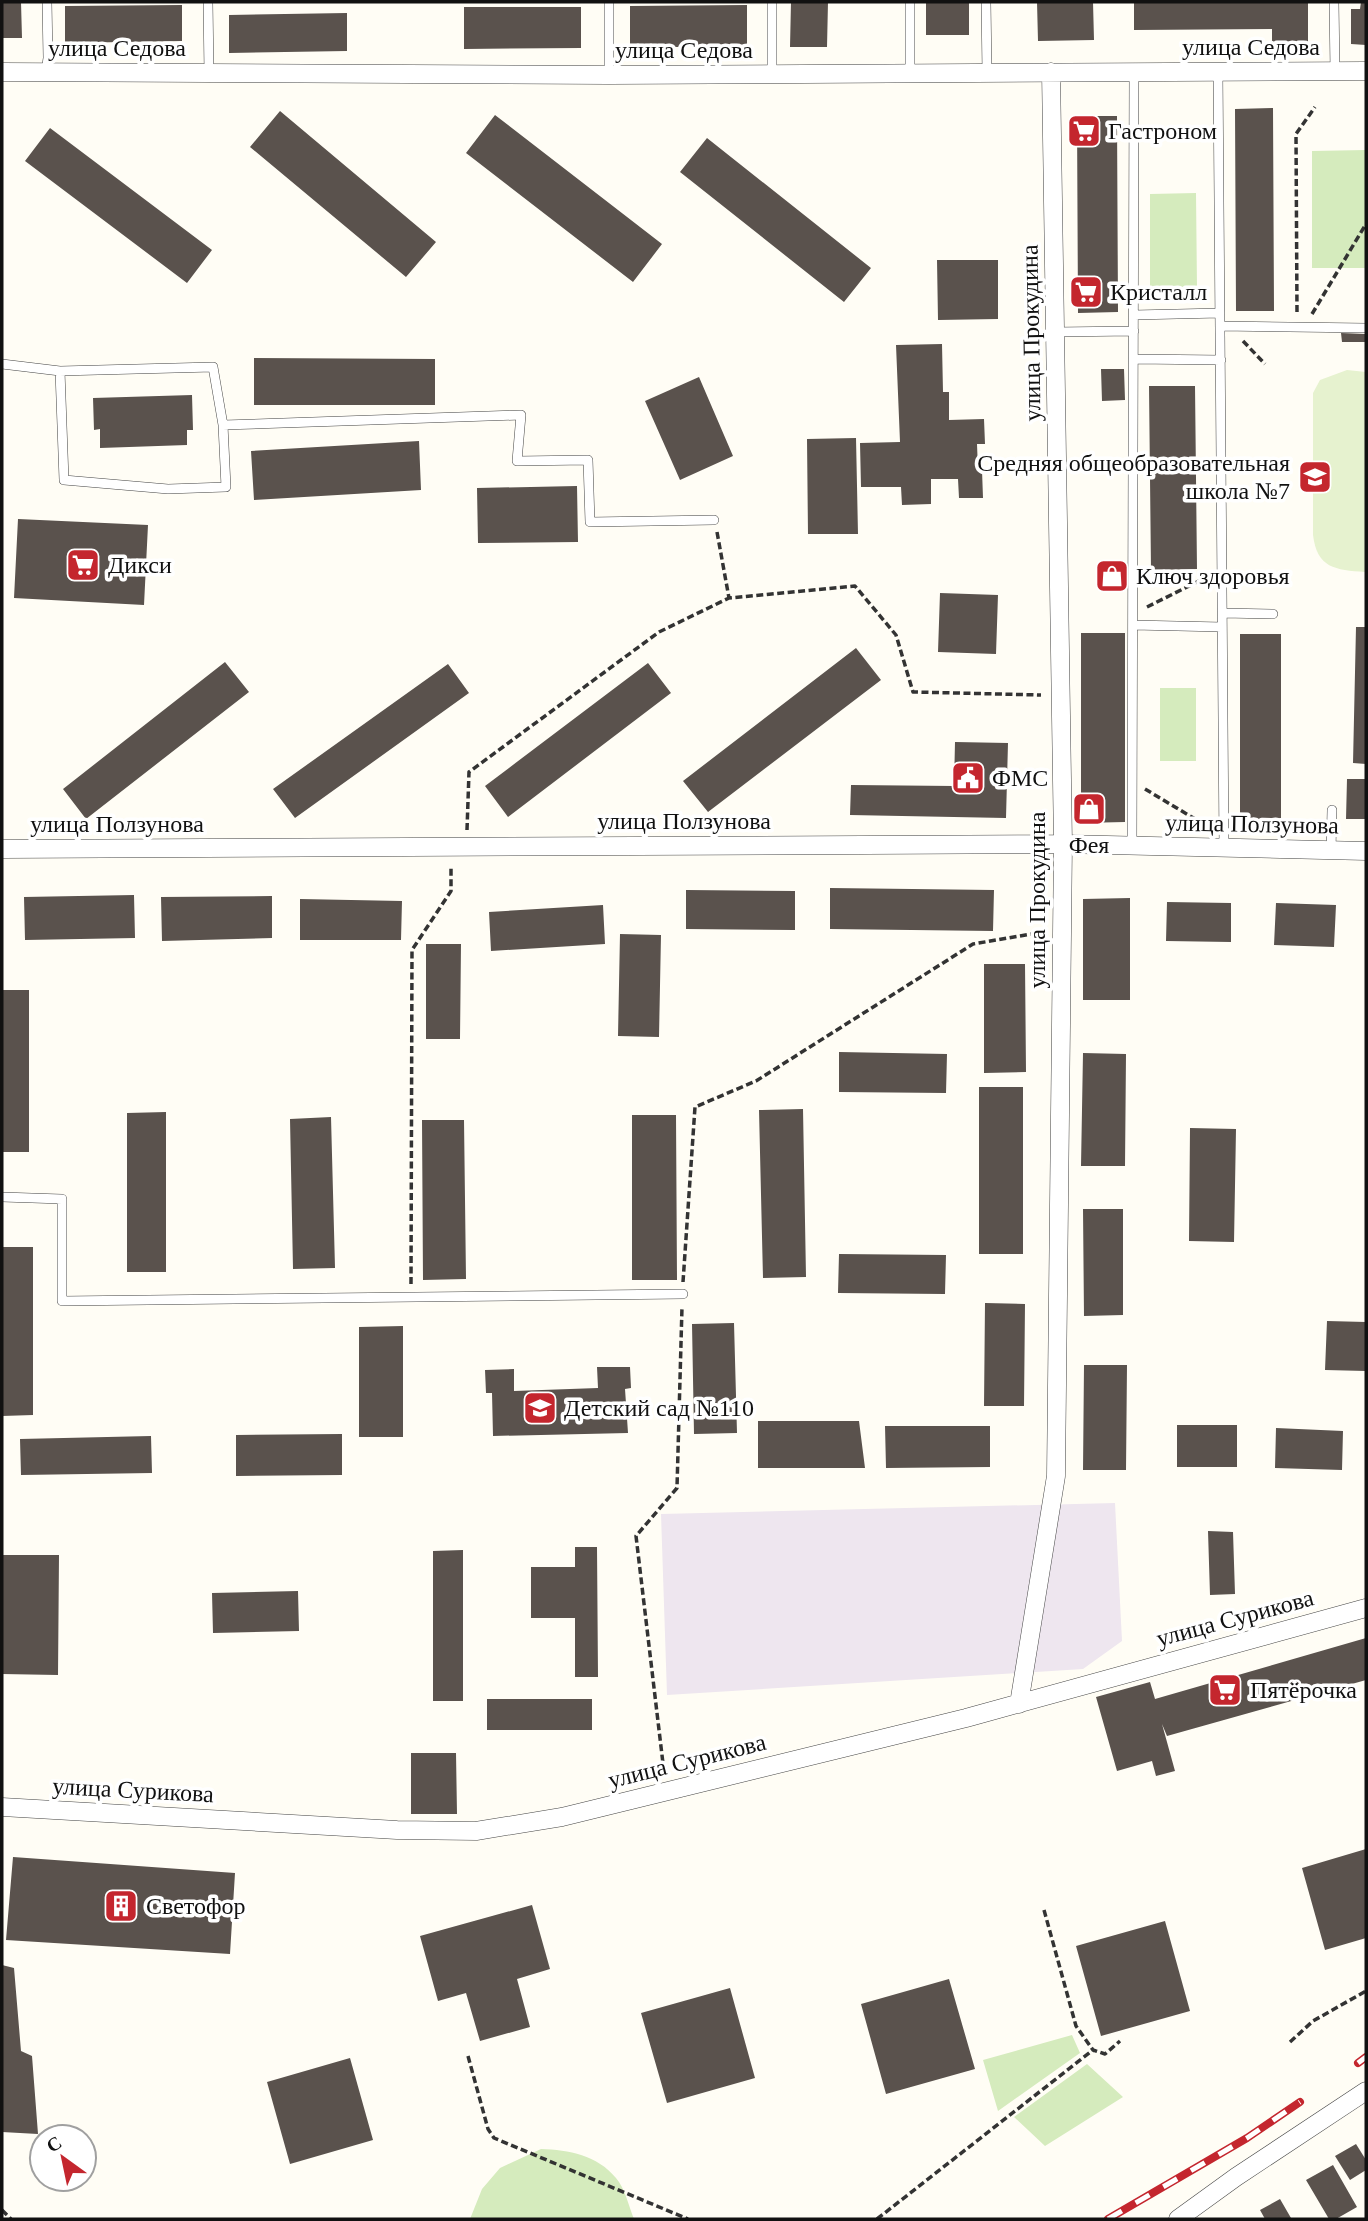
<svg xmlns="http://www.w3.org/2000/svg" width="1368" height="2221" font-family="Georgia,serif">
<rect width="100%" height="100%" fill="#fffdf5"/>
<path fill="#eee6ef" d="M1115,1503L1122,1641L1083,1669L667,1695L661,1514Z"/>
<path fill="#d5ebbd" d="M1366,150V268H1312V151Z
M1196,193L1197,288L1150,289V194Z
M1160,688H1196V761H1160Z
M1072,2035L1080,2053L998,2111L983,2060Z
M1087,2064L1123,2097L1045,2146L1014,2117Z
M541,2149C569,2150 597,2155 616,2178C625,2188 629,2207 634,2219H470L482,2189L500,2168Z"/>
<path fill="#e6f2cf" d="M1347,370L1366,372L1365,572C1335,570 1317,568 1313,535V393L1320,380Z"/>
<path fill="#5a524d" d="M2,2H21L22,38H2Z
M791,2H828L827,47H790Z
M926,2H969V35H926Z
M1037,2H1093L1094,40L1038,41Z
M1134,2H1308V47L1272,48V29L1134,30Z
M1361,2H1366V45L1351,44V9H1360Z
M182,5V41L65,43V6Z
M747,5V47H630V6Z
M464,7H581V48L464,49Z
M347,13V51L229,53V15Z
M1273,108L1274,311H1236L1235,109Z
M280,111L436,242L406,277L250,147Z
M495,115L662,244L633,282L466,153Z
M1077,116H1117L1118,312L1078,313Z
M50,128L212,250L187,283L25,161Z
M707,138L871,268L844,302L680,172Z
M937,260H998V319L938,320Z
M1341,333L1366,334V342H1342Z
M942,344L943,392H949V420L984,419L985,444H977L978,470H982L983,498H959L958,479H931V504L902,505L901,487H861L860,443L900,442L896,345Z
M254,358L435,359V405H254Z
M1101,369H1124L1125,400L1102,401Z
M699,377L733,456L680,480L645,401Z
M1149,386H1195L1197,569L1151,570Z
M192,395L193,430H187V445L100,448V429L94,430L93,398Z
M856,438L858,534H808L807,439Z
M419,441L421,490L254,500L251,451Z
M577,486L578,542L478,543L477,488Z
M18,519L148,525L144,605L14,598Z
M1108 576a4 4 0 1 1 8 0a4 4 0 1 1-8 0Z
M940,593L998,595L996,654L938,652Z
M1356,627H1366V764L1353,763Z
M1081,633H1125V822L1081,823Z
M1240,634H1281V822H1240Z
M856,648L881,680L708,812L683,781Z
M225,662L249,692L86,819L63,789Z
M648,663L671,693L508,817L485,786Z
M448,664L469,693L295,818L273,789Z
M955,742L1008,743L1006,818L850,815L851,785L954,786Z
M1347,779H1366V819H1346Z
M830,888L994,890L993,931L830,929Z
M686,890L795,891V930L686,929Z
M134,895L135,938L25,940L24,897Z
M272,896V938L162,941L161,897Z
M1130,898V1000H1083V899Z
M300,899L402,901L401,940H300Z
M1167,902L1231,903V942L1166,941Z
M1276,903L1336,905L1334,947L1274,945Z
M603,905L605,944L491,951L489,912Z
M620,934L661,935L659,1037L618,1036Z
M426,944H461L460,1039H426Z
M984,964H1025L1026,1072L984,1073Z
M2,990H29V1152H2Z
M839,1052L947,1054L946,1093L839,1092Z
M1083,1053L1126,1054L1125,1166H1081Z
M979,1087H1023V1254H979Z
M803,1109L806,1277L763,1278L759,1110Z
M166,1112V1272H127V1113Z
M632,1115H676L677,1280H632Z
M331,1117L335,1268L293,1269L290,1119Z
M422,1120H464L466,1279L423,1280Z
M1190,1128L1236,1129L1234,1242L1189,1241Z
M1083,1209H1123V1315L1084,1316Z
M2,1247H33V1415L2,1416Z
M839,1254L946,1255L945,1294L838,1293Z
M985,1303L1025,1304L1024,1406H984Z
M1327,1321L1366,1322V1371L1325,1370Z
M734,1323L737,1433L694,1434L692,1324Z
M403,1326V1437H359V1327Z
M1084,1365H1127L1126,1470H1083Z
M597,1367H630L631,1388L625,1389L628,1433L493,1436L492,1393H486L485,1370L514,1369V1391L598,1388Z
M758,1421H859L865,1468H758Z
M1177,1425H1237V1467H1177Z
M885,1426H990V1467L886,1468Z
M1276,1428L1343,1431L1342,1470L1275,1468Z
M342,1434V1475L236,1476V1435Z
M151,1436L152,1473L21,1475L20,1439Z
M1208,1531L1233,1532L1235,1594L1210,1595Z
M575,1547H597L598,1677H575V1618H531V1567H575Z
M463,1550V1701H433V1551Z
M2,1555H59L58,1675L2,1674Z
M298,1591L299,1631L213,1633L212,1593Z
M1366,1638V1680L1167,1736L1162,1724L1175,1771L1156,1776L1152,1761L1117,1771L1096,1697L1150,1682L1155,1699Z
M487,1699H592V1730H487Z
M411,1753H456L457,1814H411Z
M1366,1849V1938L1325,1950L1302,1868Z
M13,1857L235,1873L230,1954L6,1940Z
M532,1905L550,1969L517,1979L530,2027L480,2041L466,1993L438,2001L420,1936Z
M1165,1921L1190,2011L1101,2036L1076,1946Z
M2,1965L14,1968L21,2051L32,2056L38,2134L2,2132Z
M949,1979L975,2069L886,2094L861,2004Z
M730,1988L755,2078L667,2103L641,2013Z
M350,2058L373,2140L290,2164L267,2082Z
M1356,2144L1366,2160V2170L1350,2180L1335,2156Z
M1333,2165L1357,2207L1336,2219H1329L1306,2180Z
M1280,2199L1291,2218L1265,2219L1260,2210Z"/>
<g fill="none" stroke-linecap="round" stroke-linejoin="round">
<defs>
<path id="service" d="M208,2L209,73
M609,2V75
M910,2V73
M986,2L987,72
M1334,2L1335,71
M46,72L48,58L47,2
M1218,72L1224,848
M772,74V2
M1134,315L1220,313
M1220,326L1366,328
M1055,332L1134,331
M1134,359L1221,360
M2,364L60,371
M223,425L213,367L60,371L64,480L168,489L226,487L223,425L521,415L517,461L588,460L590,522L714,520
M1223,613L1273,614
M1133,625L1222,627
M1132,846L1134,72
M1331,850L1332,810
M2,1197L62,1199V1301L683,1294"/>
<path id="minor" d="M2,72L609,75L1366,71
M2,849L1063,844L1366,851
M1019,1704L1056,1476L1063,844L1051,72
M2,1807L397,1830L476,1831L562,1817L966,1718L1366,1608
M1178,2219L1236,2177L1366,2091"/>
</defs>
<use href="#service" stroke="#444" stroke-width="10"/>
<use href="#minor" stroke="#444" stroke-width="19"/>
<path stroke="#333" stroke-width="3.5" stroke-dasharray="7 3.5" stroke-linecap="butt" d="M1297,312L1296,134L1315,107
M1312,314L1366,224
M1243,341L1265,364
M717,532L729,598L855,586L896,635L913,692L1041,695
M1147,607L1209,576
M1145,789L1210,828
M467,830L469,772L659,632L729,598
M683,1282L695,1107L756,1081L973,944L1043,932
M411,1284L412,950L451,891V866
M664,1772L636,1536L677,1488L682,1307
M1044,1910L1076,2026L1093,2050L1105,2054L1120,2041
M1290,2042L1313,2021L1366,1991
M468,2056L488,2129L494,2138L688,2219
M2,2210L11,2219
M877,2219L1093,2050"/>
<use href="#service" stroke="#fff" stroke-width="9"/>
<use href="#minor" stroke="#fff" stroke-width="18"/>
<defs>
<path id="rail" d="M1358,2063L1366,2057
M1108,2219L1247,2138L1300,2102"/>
</defs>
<use href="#rail" stroke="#c4262e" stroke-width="8"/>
<use href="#rail" stroke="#fff" stroke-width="5" stroke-dasharray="16" stroke-linecap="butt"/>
</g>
<defs>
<symbol id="supermarket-square" viewBox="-11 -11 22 22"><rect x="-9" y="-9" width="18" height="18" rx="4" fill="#c4262e" stroke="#fff"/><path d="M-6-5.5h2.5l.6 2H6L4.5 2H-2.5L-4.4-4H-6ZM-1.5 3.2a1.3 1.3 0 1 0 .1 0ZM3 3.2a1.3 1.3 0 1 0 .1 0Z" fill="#fff"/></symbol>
<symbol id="school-square" viewBox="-11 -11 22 22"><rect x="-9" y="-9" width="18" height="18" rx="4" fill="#c4262e" stroke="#fff"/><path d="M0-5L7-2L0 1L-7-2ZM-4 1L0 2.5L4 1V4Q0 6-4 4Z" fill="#fff"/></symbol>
<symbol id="shop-square" viewBox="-11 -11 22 22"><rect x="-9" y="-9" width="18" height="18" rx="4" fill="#c4262e" stroke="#fff"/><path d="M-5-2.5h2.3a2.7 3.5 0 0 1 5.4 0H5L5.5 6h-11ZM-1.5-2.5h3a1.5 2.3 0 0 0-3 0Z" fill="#fff"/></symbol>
<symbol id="civic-square" viewBox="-11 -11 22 22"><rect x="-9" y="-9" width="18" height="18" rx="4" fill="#c4262e" stroke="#fff"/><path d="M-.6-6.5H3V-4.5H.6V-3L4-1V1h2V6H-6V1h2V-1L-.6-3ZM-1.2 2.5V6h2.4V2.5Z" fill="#fff"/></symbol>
<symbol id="building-square" viewBox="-11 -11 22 22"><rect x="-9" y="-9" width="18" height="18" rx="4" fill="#c4262e" stroke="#fff"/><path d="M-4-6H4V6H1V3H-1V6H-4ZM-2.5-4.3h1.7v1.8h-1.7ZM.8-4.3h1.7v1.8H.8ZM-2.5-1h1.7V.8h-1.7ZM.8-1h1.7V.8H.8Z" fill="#fff"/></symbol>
</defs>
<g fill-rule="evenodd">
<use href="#supermarket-square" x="1065" y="112" width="38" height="38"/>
<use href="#supermarket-square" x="1067" y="273" width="38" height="38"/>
<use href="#school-square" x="1296" y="458" width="38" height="38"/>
<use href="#supermarket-square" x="64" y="546" width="38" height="38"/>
<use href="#shop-square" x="1093" y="557" width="38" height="38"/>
<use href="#civic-square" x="949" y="759" width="38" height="38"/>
<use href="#shop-square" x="1070" y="790" width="38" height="38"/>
<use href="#school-square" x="521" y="1389" width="38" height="38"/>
<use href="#supermarket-square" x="1206" y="1671" width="38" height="38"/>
<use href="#building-square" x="102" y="1887" width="38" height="38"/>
</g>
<g text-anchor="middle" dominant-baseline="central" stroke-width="7" stroke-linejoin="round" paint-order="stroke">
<g font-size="24" fill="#111" stroke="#fff">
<text x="1251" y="47">улица Седова</text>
<text x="117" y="48">улица Седова</text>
<text x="684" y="50">улица Седова</text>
<text transform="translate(1031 333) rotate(-91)">улица Прокудина</text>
<text x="684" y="821">улица Ползунова</text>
<text x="117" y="824">улица Ползунова</text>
<text transform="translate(1252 824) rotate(1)">улица Ползунова</text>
<text transform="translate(1037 900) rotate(-90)">улица Прокудина</text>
<text transform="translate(1235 1618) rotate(-15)">улица Сурикова</text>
<text transform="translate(687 1761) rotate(-14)">улица Сурикова</text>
<text transform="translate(133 1790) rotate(3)">улица Сурикова</text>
</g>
<g font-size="24" fill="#111" stroke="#fff" text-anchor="start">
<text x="1108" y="131">Гастроном</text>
<text x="1110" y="292">Кристалл</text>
<text x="1290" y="463" text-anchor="end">Средняя общеобразовательная<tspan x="1290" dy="28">школа №7</tspan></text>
<text x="108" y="565">Дикси</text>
<text x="1136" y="576">Ключ здоровья</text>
<text x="992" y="778">ФМС</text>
<text x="1089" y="845" text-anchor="middle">Фея</text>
<text x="564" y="1408">Детский сад №110</text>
<text x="1250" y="1690">Пятёрочка</text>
<text x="146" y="1906">Светофор</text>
</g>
</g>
<rect width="1368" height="2221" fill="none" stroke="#111111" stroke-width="7"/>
<g transform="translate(63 2158) rotate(327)"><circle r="33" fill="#ffffff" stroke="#a0a0a0" stroke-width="2"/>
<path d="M0-5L12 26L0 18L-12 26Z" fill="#c4262e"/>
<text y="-10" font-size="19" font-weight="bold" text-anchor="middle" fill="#111111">С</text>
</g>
</svg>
